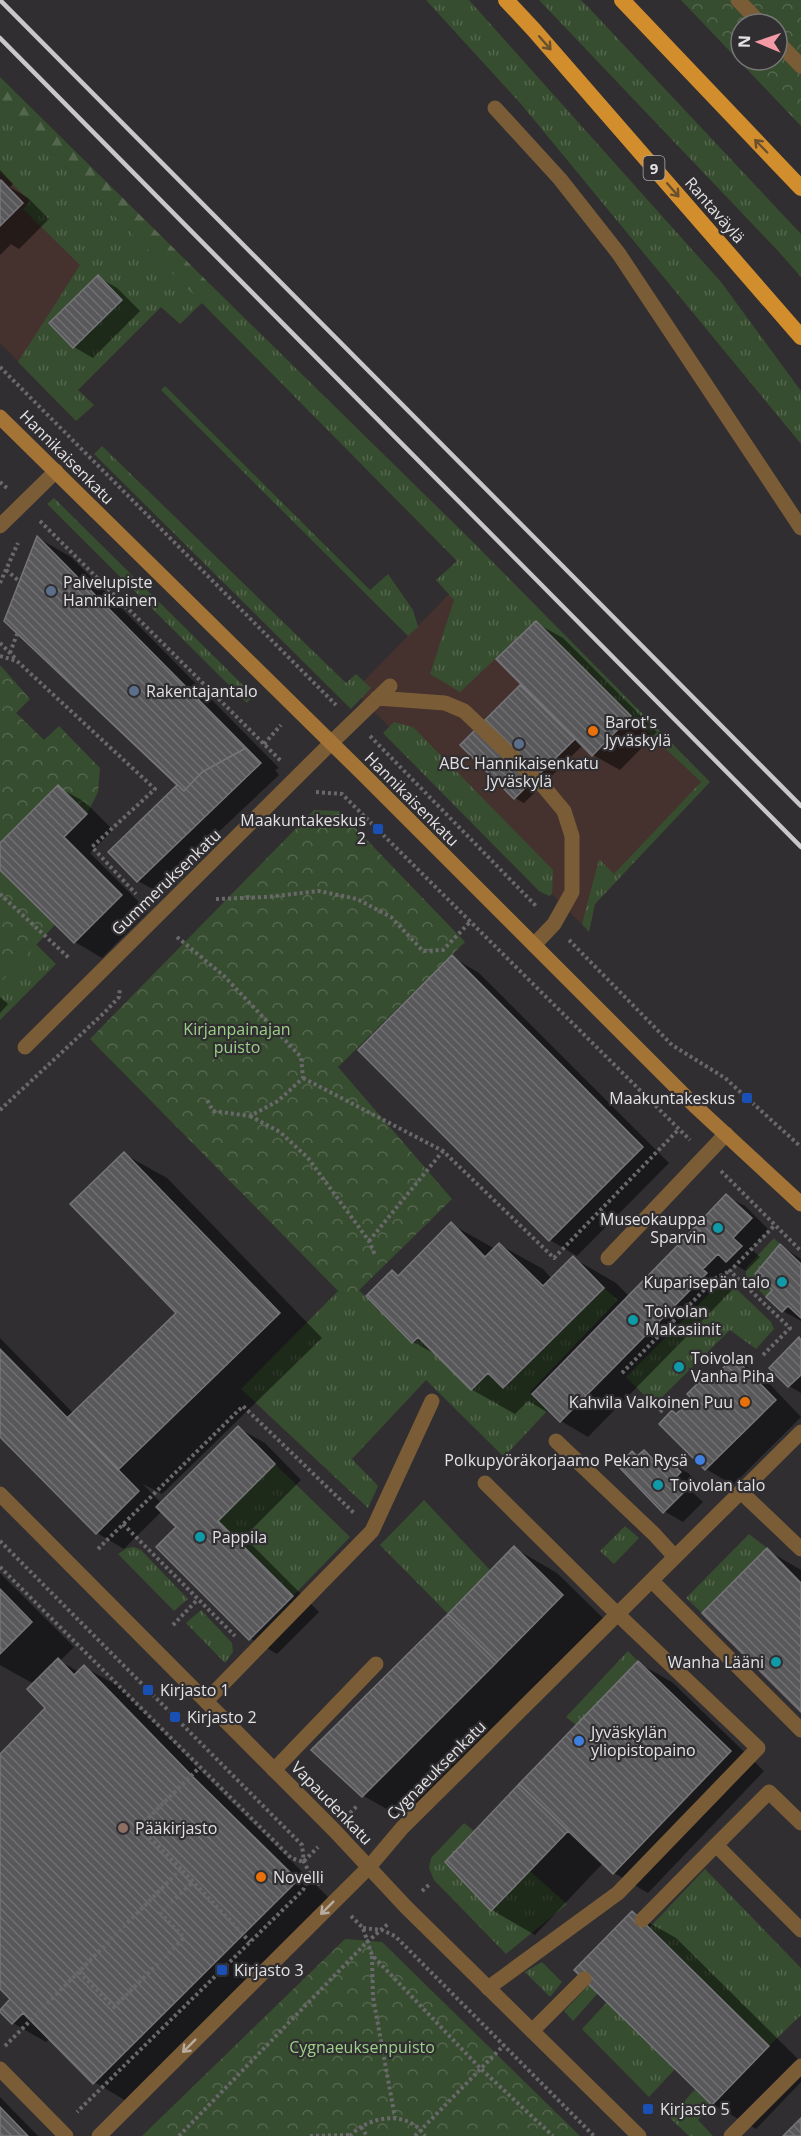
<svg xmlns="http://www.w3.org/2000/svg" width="801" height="2136" font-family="'Open Sans',sans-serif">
<defs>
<pattern id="grass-tufts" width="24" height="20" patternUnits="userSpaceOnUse" patternTransform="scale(1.5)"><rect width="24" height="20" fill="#374d2f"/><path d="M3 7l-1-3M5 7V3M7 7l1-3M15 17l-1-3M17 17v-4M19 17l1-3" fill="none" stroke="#54664d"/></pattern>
<pattern id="forest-firs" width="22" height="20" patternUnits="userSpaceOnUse" patternTransform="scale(1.5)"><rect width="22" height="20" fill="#374d2f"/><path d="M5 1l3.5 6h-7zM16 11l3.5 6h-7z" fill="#54664d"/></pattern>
<pattern id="park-crowns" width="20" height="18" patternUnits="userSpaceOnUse" patternTransform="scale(1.5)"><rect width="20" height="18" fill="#374d2f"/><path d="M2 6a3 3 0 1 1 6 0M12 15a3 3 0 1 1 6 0" fill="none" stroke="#54664d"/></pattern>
<pattern id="building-back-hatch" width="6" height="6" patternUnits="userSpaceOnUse" patternTransform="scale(1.5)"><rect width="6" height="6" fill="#58585b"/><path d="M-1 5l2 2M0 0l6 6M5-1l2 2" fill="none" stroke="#707072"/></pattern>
</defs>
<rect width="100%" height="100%" fill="#302e31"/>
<path fill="#45312d" d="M0,101L180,324L161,307L78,390L94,405L76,421L0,343Z
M481,565L705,786L595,904L589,932L354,691L449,594Z"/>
<path fill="url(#grass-tufts)" d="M426,0H469L721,282L801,391V444L521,104Z
M539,0H581L589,8L801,234V277L779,252Z
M0,101L201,302L215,289L474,543L710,782L595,904L589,932L582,924L599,859L614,874L701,782L631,716L536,621L460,692L430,674L454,600L436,580L457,561L202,303L180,324L161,307L78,390L94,405L76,421L18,362L80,265L23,209L30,201L0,172Z
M165,386L370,590L388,574L413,610L418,627L408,636L161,390Z
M102,446L346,683L356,674L371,688L351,709L94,454Z
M54,498L253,695L247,703L47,504Z
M394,722L413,727L553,870L552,894L549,896L539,891L383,733Z
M0,909L56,964L0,1020Z
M774,1238L780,1244L755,1274L772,1290L766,1297L746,1278V1268Z
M727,1280L771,1322L774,1329L756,1349L730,1330L654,1405L626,1377L716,1287Z
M604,1288L618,1300L530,1392L548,1410L504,1457L426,1380L352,1459L378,1486L368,1508L241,1389L338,1291L348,1300L359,1290L412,1343L418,1337L471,1390L488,1373L504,1388Z
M275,1464L350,1537L293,1596L218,1521Z
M424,1500L490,1570L448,1614L380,1545Z
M625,1526L639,1538L614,1564L600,1551Z
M749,1534L767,1548L702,1613L686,1598Z
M134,1547L141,1550L188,1599L174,1611L118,1554L127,1548Z
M201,1610L232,1643L233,1652L225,1663L186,1623Z
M628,1651L638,1661L576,1725L566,1717Z
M464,1823L474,1831L445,1862L491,1911L530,1871L567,1904L506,1954L434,1880L429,1868L431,1858Z
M705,1869L801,1968V2015L769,2046L649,1928Z
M542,1962L562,1982L550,1997L525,1972Z
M589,1985L598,1993L573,2021L564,2011Z
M607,2002L675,2069L649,2097L582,2029Z
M695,2089L712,2105L698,2120L713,2136H689L670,2118Z"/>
<path fill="url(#forest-firs)" d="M0,77L215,289L202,303L0,101Z"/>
<path fill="url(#park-crowns)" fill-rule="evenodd" d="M681,0H801V126ZM741,24H777V60H741Z
M0,665L30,699L16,713L44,740L59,726L100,768L98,792L87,814L58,785L0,843Z
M314,810L339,811L465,942L338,1067L452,1199L348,1301L90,1039Z
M0,870L55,925L0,983Z
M345,1939L382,1942L580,2136H142Z"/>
<path fill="#0007" d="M0,170L13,184L10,187L28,198L49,219L19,249L11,244L0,255Z
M98,277L117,288L140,311L93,358L74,347Z
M38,538L71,557L279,768L275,770L279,775L156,891L138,881L184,791Z
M536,623L563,638L657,732L620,770L593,755L583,745L524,803L515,798L520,687L528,691Z
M58,787L85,802L113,830L90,853L148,911L102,958L75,942L0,868V845Z
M452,957L479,973L669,1163L577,1256L550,1240L360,1050Z
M0,997L8,1004L0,1013Z
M124,1154L167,1178L322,1338L162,1494L143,1484L162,1504L238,1428L265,1443L301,1480L244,1537L319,1612L277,1654L250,1638L178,1527L162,1511L124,1549L97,1533L0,1435V1338L74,1414L178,1313Z
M726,1196L745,1206L769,1230L751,1249L760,1257L746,1271L735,1265L722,1279L733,1289L588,1437L561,1421L550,1410L547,1412L528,1401L515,1414L471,1389L439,1356L413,1342L392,1272L399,1276L451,1224L495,1249L500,1245L543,1269L552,1279L573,1258L616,1283L630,1297L678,1247L684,1250Z
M781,1246L801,1259V1321L783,1311L768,1297L774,1290Z
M801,1341V1393L789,1386L771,1368Z
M734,1359L761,1375L801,1417L733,1485L706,1469L661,1424L673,1412L678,1415L694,1399L702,1380L709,1384Z
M644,1451L666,1466L669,1463L688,1473L699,1484L691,1491L703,1502L683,1522L664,1511L632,1453L639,1457Z
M514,1548L557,1573L605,1620L406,1820L362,1795Z
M767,1550L801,1570V1710Z
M0,1573L74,1647L60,1661L79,1672L84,1667L118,1686L226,1797L331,1900L128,2102L94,2082L50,2038L46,2042L13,2023V1999L0,1987V1756L48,1708L34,1684L0,1665Z
M638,1663L672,1682L764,1771L648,1893L614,1873L603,1863L535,1935L492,1910L447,1862Z
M632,1913L676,1938L801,2062V2082L756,2129L712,2104Z
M0,2097L1,2098L38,2136H0Z"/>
<path fill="url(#building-back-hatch)" stroke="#76767a" stroke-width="1.5" d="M1,180L23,203L0,226V181Z
M98,275L122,300L73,348L49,323Z
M37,536L261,763L137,882L108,852L177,785L4,621Z
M37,536L246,748L202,772L184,791L4,621Z
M536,621L631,716L592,756L496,659Z
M520,685L575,739L514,799L460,745Z
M58,785L87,814L64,837L122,895L74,943L0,870V843Z
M452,955L643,1147L549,1241L358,1050Z
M124,1152L280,1313L118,1470L67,1418L176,1313L70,1204Z
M726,1194L752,1218L733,1238L742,1246L726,1262L718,1254L703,1269L678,1245Z
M451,1222L485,1257L499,1243L543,1286L573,1256L604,1288L503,1388L488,1373L471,1390L418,1337L412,1343L366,1296L392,1270L398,1276Z
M780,1244L801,1264V1318L788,1306L782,1312L766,1297L772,1290L755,1274Z
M678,1245L707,1273L560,1422L532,1394Z
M799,1337L801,1340V1375L788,1387L769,1368Z
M0,1349L139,1491L96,1534L0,1437Z
M734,1357L776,1400L705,1470L659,1424L672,1410L676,1414L692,1399L687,1394L702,1379L707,1384Z
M238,1426L275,1464L218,1521L293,1596L249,1640L156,1547L176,1527L156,1507Z
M644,1450L662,1468L669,1461L681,1472L674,1479L685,1491L663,1513L618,1466L632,1451L637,1456Z
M514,1546L563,1595L497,1662L448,1614Z
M767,1548L801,1583V1712L702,1613Z
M0,1589L32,1622L0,1654Z
M448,1614L497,1662L362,1797L311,1750Z
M58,1658L74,1675L84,1665L192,1776L298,1880L93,2084L23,2013L12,2024L0,2012V2010L10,1999L0,1989V1754L45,1708L27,1689Z
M638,1661L731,1751L613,1874L519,1784Z
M519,1784L568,1831L491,1911L445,1862Z
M632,1911L769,2046L712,2105L574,1970Z
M0,2107L28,2136H0Z
M801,2118V2136H783Z"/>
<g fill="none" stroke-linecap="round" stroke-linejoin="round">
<path stroke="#69686a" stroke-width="4" stroke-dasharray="3 3" stroke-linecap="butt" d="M0,367L336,705
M0,482L7,488
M40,521L281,761
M6,570L19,581
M0,583L18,543
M0,643L17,660
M10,653L17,634
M0,656L17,661L155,789L92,847L136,894
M370,736L537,907
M264,744L281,725
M316,792L342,794L690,1140
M0,894L70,959
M216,899L267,897L319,891L357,899L391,917L423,951L443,950L471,921
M177,937L224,976L301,1057L303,1078L278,1101L250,1116L213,1111L207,1100
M569,940L672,1045L725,1078L801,1147
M303,1078L443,1151L554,1258L679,1129
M0,1110L105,1012L119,997L120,988
M250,1116L280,1132L308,1158L369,1241L375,1255
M721,1171L801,1251
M369,1241L443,1151
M763,1355L790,1328L730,1271L775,1225
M622,1373L716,1278L730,1271
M660,1412L667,1405
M123,1524L235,1636
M0,1541L302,1845L304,1862L310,1874L303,1890L77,2112
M98,1549L243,1406L355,1514
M0,1567L291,1858L304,1862
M173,1625L198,1599
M350,1813L358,1805
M304,1861L318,1847
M181,1869L139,1827L199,1768
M310,1874L320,1885
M422,1891L431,1883
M351,1916L363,1928L372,1955L481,2069L553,2136
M363,1928L382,1930L395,1936L594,2136
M372,1956L373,1997L395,2118
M79,1972L114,2007L184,1938L160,1913L193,1882
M5,2046L181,1869L250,1942
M361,2127L367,2136
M179,2136L367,1942L389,1923
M310,2136L350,2135
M350,2136C368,2116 408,2109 425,2136
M415,2136L504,2045"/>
<path stroke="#7a5c37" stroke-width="15" d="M738,0L761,24
M777,41L801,66
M495,108L560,179L619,254L801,528
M0,526L56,471
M377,698L445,703L464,711L544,787L564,811L572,836V892L554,924L534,945
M331,743L390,686
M608,1258L726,1134
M556,1441L654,1534L675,1557
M485,1483L608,1605L758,1748L618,1893L488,1988
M741,1492L801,1549
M652,1581L801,1730
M206,1701L372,1531L432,1401
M274,1770L376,1664
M716,1845L769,1792L801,1823
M642,1920L716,1845L801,1930
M532,2031L584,1979
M0,2069L66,2136
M731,2136L801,2066"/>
<path stroke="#7a5c37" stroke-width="15" d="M25,1047L331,743
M0,1494L334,1830L406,1907L639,2136
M99,2136L369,1867L402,1828L801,1432"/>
<path stroke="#a47436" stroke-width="15" d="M0,417L362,773L695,1106L801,1204"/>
<path stroke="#d28e2c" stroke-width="16" d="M506,0L534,30L801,337
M622,0L801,188"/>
<path stroke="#c8c7c9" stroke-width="4.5" d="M0,0L801,806
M0,38L801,847"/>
</g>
<defs><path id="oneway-shaft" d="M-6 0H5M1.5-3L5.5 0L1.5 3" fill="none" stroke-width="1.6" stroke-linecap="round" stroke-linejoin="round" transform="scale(1.5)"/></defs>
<g stroke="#69502f">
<use href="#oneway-shaft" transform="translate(545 43) rotate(49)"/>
<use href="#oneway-shaft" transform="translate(761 146) rotate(-134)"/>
<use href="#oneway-shaft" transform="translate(673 190) rotate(49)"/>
</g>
<g stroke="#b8ac9e">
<use href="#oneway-shaft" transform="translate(327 1908) rotate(135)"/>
<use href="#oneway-shaft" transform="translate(189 2046) rotate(135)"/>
</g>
<g fill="#5c6f8a" stroke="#302e31" stroke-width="2">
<circle cx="51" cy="591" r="6"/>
<circle cx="134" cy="691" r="6"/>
<circle cx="519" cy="744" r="6"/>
</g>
<g fill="#e8710a" stroke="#302e31" stroke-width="2">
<circle cx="593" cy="731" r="6"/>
<circle cx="745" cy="1402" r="6"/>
<circle cx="261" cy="1877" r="6"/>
</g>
<g fill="#1a4fb4" stroke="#302e31" stroke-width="2">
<rect x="372" y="823" width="12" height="12" rx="3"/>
<rect x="741" y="1092" width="12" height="12" rx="3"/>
<rect x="142" y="1684" width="12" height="12" rx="3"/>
<rect x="169" y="1711" width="12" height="12" rx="3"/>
<rect x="216" y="1964" width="12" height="12" rx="3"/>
<rect x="642" y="2103" width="12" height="12" rx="3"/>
</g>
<g fill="#0f9aa8" stroke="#302e31" stroke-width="2">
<circle cx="718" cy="1228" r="6"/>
<circle cx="782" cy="1282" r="6"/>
<circle cx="633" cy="1320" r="6"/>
<circle cx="679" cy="1367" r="6"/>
<circle cx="658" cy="1485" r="6"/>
<circle cx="200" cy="1537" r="6"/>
<circle cx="776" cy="1662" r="6"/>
</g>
<g fill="#3f7fe0" stroke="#302e31" stroke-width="2">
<circle cx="700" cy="1460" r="6"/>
<circle cx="579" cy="1741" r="6"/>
</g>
<circle fill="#8d6e63" stroke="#302e31" stroke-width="2" cx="123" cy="1828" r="6"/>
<g text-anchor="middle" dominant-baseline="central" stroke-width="4.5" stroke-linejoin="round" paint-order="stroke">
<rect fill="#302e31" stroke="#adabae" stroke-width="1.5" x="643.5" y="156" width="21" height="24" rx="4.5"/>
<g font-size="15" font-weight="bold" fill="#e2e1e3">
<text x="654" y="168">9</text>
</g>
<g font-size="16" fill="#e2e1e3" stroke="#302e31">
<text transform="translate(715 210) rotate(49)">Rantaväylä</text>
<text transform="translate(67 457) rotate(45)">Hannikaisenkatu</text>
<text transform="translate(412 799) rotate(45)">Hannikaisenkatu</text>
<text transform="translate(166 882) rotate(-44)">Gummeruksenkatu</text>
<text transform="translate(436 1770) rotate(-45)">Cygnaeuksenkatu</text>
<text transform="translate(332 1803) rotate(46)">Vapaudenkatu</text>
</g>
<g font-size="16" fill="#e2e1e3" stroke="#302e31" text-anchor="start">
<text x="63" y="582">Palvelupiste<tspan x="63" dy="18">Hannikainen</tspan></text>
<text x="146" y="691">Rakentajantalo</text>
<text x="605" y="722">Barot's<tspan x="605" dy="18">Jyväskylä</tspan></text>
<text x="519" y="763" text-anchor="middle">ABC Hannikaisenkatu<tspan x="519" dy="18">Jyväskylä</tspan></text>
<text x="366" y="820" text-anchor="end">Maakuntakeskus<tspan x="366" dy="18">2</tspan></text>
<text x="735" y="1098" text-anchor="end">Maakuntakeskus</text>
<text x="706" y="1219" text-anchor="end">Museokauppa<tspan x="706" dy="18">Sparvin</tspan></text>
<text x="770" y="1282" text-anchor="end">Kuparisepän talo</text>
<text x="645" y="1311">Toivolan<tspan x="645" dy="18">Makasiinit</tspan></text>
<text x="691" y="1358">Toivolan<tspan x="691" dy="18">Vanha Piha</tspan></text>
<text x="733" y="1402" text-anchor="end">Kahvila Valkoinen Puu</text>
<text x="688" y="1460" text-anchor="end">Polkupyöräkorjaamo Pekan Rysä</text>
<text x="670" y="1485">Toivolan talo</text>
<text x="212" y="1537">Pappila</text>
<text x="764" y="1662" text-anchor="end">Wanha Lääni</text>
<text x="160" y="1690">Kirjasto 1</text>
<text x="187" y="1717">Kirjasto 2</text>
<text x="591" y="1732">Jyväskylän<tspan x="591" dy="18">yliopistopaino</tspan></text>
<text x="135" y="1828">Pääkirjasto</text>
<text x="273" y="1877">Novelli</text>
<text x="234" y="1970">Kirjasto 3</text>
<text x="660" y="2109">Kirjasto 5</text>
</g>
<g font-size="16" fill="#9bd186" stroke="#302e31">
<text x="237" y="1029">Kirjanpainajan<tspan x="237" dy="18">puisto</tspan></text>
<text x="362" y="2047">Cygnaeuksenpuisto</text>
</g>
</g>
<g transform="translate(759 42) rotate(272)"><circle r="28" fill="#302e31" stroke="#777678" stroke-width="1.5"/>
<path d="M0-4.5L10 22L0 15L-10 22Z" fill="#f49aa6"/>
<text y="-9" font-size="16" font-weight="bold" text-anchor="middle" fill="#e2e1e3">N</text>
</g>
</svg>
